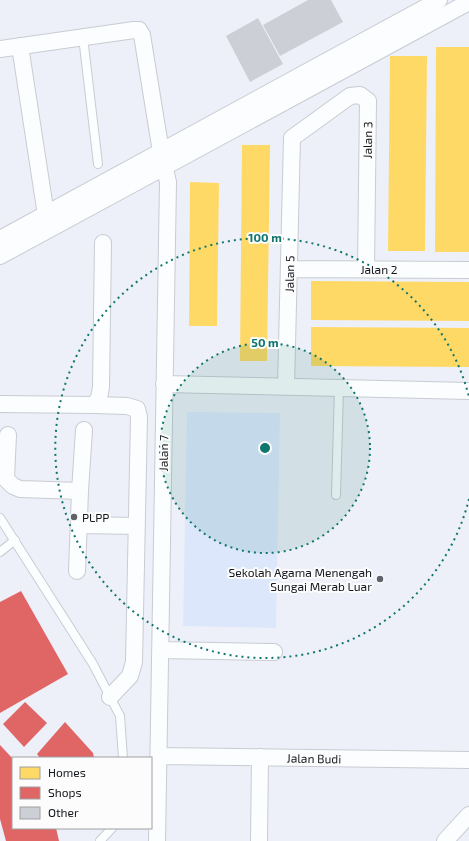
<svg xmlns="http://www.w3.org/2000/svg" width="469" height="841" font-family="'Exo 2',sans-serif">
<rect width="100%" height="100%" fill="#edf0f8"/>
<path fill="#dde7fc" d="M187,412L280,413L276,628L183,626Z"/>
<path fill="#ffd966" d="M436,47H469V252H435Z
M390,56H427L425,251H388Z
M242,145H270L267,361H240Z
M190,182L219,183L217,326H189Z
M311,281L469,282V321L311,320Z
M311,327L469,328V367L311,366Z"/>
<path fill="#e06666" d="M21,591L68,674L0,713V602Z
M25,702L47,723L24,747L3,724Z
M65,722L93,753L94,758H40L37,754Z
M0,745L13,759V828H56L59,841H6L0,819Z"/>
<path fill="#cccfd6" d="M308,0H331L343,22L280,56L263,25Z
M258,18L283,64L250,82L226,36Z"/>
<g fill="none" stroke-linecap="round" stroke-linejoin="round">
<defs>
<path id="service" d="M83,37L98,164
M336,495L339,388
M0,518L93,664L120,716L123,758
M0,552L15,540
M100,841L112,828"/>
<path id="minor" d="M20,46L46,215
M0,49L134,30H139L142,35L161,152L168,182C163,402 162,621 157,841
M0,239L439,0
M0,256L469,2
M289,269L469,270
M164,384L469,391
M286,386L292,138L350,96L360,95L368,101L366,269
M0,404L94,405L99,398L101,387L103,243
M94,405L127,406L137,409L139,417L134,662L130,676L110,697
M8,435L6,479L13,486L20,489L80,491L84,430
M79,525L137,526
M77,571L80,491
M161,650L274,652
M159,756L469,760
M259,841L260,757
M445,841L469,815"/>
</defs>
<use href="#service" stroke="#c8ccd2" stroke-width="10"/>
<use href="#minor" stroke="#c8ccd2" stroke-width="18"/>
<use href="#service" stroke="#fcfdfe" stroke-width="8"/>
<use href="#minor" stroke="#fcfdfe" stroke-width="16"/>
</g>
<circle cx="265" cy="448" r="105" fill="#0f766e" fill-opacity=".12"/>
<g fill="none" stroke="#0f766e" stroke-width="2" stroke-dasharray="2 4">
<circle cx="265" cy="448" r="105"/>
<path d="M469 499A210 210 0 1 1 469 397"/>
</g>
<g fill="#60636a" stroke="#fcfcfc" stroke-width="1.5">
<circle cx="74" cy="517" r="4"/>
<circle cx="380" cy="579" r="4"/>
</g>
<g text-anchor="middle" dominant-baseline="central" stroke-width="4" stroke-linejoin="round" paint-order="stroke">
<g font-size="12" fill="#14171d" stroke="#fcfcfc">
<text transform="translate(367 140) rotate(-89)">Jalan 3</text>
<text x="379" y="269">Jalan 2</text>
<text transform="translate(289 274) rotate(-89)">Jalan 5</text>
<text transform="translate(163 453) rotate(-89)">Jalan 7</text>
<text transform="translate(314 758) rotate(1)">Jalan Budi</text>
</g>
<g font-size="12" fill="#14171d" stroke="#fcfcfc" text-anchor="start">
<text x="82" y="517">PLPP</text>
<text x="372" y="572" text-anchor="end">Sekolah Agama Menengah<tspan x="372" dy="14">Sungai Merab Luar</tspan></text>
</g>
</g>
<circle cx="265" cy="448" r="6" fill="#0f766e" stroke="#fcfcfc" stroke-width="2"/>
<g font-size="12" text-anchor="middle" font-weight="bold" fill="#0f766e" stroke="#fcfcfc" stroke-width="4" stroke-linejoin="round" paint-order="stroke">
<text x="265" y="242">100 m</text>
<text x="265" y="347">50 m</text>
</g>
<rect x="12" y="757" width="140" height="72" fill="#fcfcfc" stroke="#9fa0a3"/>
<rect x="20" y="767" width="20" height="12" fill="#ffd966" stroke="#9fa0a3"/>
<text x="48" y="777" font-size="12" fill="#14171d">Homes</text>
<rect x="20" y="787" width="20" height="12" fill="#e06666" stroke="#9fa0a3"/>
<text x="48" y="797" font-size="12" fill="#14171d">Shops</text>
<rect x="20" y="807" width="20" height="12" fill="#cccfd6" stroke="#9fa0a3"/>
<text x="48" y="817" font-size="12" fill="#14171d">Other</text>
</svg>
